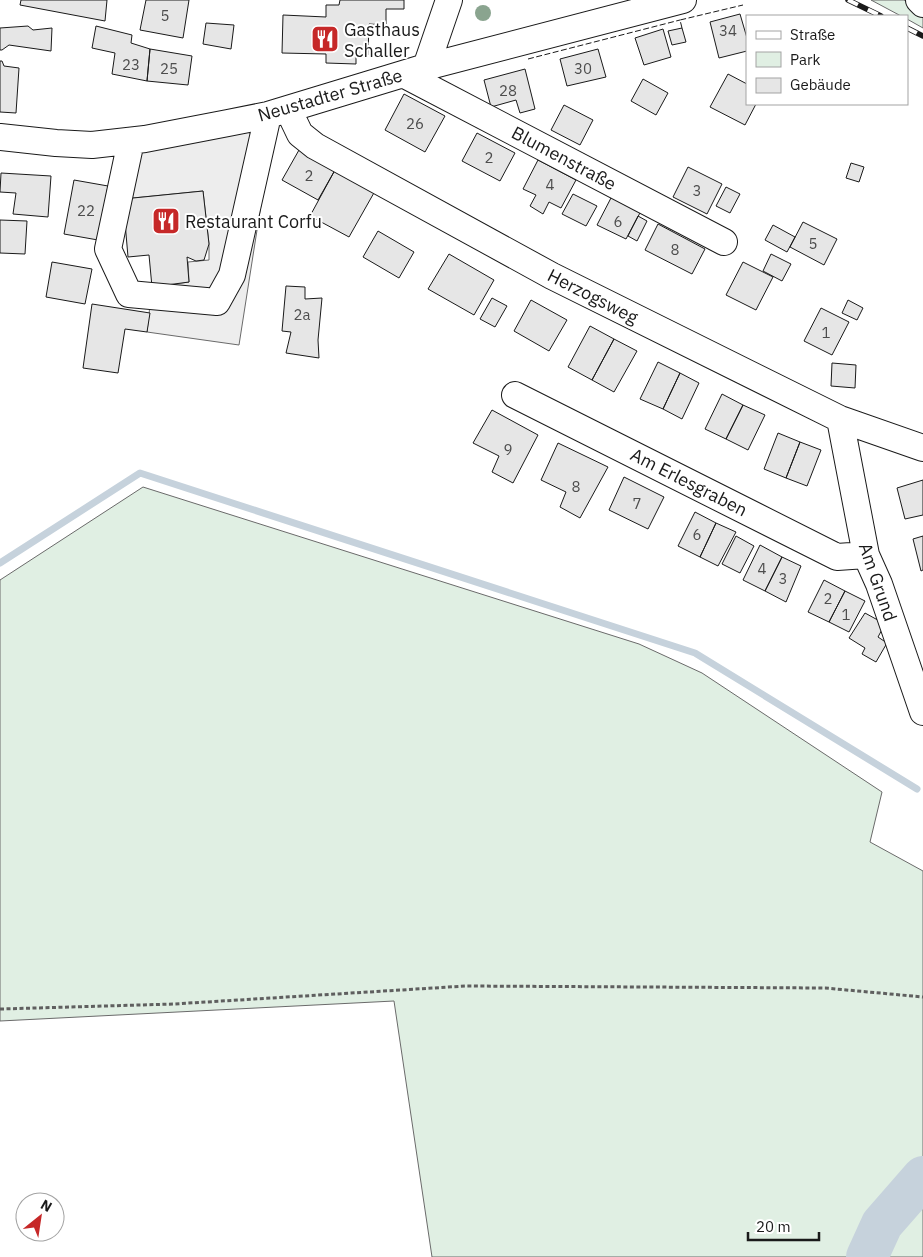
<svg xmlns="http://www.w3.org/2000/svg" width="923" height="1257" font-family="'IBM Plex Sans',sans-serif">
<rect width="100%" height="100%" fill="#fff"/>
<path fill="#e0efe3" stroke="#6a6a6a" d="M871,0H904L923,14V28L907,19V16H901Z
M143,487L639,644L702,673L882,792L870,842L923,871V1257H432L394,1001L0,1021V580Z"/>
<path fill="#ededed" stroke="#6a6a6a" d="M273,128L239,345L147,332L152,287L189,282L188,262L209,260V244L203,191L123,199L128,153Z"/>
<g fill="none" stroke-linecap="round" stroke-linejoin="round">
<path stroke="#c6d2dc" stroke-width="7" d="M0,563L140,473L695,653L917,789"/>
<path stroke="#c6d2dc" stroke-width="42" d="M867,1257L882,1224L923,1177"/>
</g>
<path fill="#e6e6e6" stroke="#1a1a1a" d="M21,0H107L105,21L20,5Z
M146,0H189L183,38L140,30Z
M340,0H404V9H386V25L369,24L368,55L356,54V64L326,63V54L282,53L283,15L326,17V5H339Z
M740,14L747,38V51L719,58L710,22Z
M206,23L234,25L231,49L203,44Z
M28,26L33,30L52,28L51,51L9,45L2,50H0V28Z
M96,26L132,35L131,43L150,49L147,81L112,74L115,53L92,48Z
M682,28L686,42L672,45L668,31Z
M663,29L671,57L644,65L635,38Z
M150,49L192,56L188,85L147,81Z
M598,49L606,77L567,86L560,59Z
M0,61H2L4,66L19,68L16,113L0,112Z
M525,69L535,109L520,113L516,100L491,107L484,80Z
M728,74L747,84V104H756L745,125L710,107Z
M643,79L668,93L656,115L631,101Z
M404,94L445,116L425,152L385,130Z
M564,105L593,120L580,145L551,130Z
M477,133L515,153L500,181L462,161Z
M299,150L335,170L318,200L282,180Z
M538,160L576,180L561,208L549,202L543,214L530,206L536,195L523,189Z
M851,163L864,167L859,182L846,178Z
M688,167L722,184L707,214L673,197Z
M335,170L375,191L349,237L310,216Z
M1,173L51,176L48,217L13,214L16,193L0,192Z
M74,180L108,186L98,240L64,234Z
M726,187L740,194L730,213L716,206Z
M203,191L209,244L204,260L196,261L187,257L189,282L152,287L149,255L128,257L123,199Z
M573,194L597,206L586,226L562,214Z
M612,196L641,211L626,239L597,225Z
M638,216L647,221L637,241L628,236Z
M0,220L27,221L25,254L0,253Z
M803,222L837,239L824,265L790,247Z
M658,224L705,249L692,274L645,250Z
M773,225L795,237L787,252L765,240Z
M378,231L414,252L399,278L363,257Z
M449,254L494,280L474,315L428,289Z
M771,254L791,264L782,281L763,271Z
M52,262L92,269L85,304L46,297Z
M743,262L773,277L756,310L726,295Z
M286,286L305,287V299L322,298L318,340L319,358L286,353L291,332L282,331Z
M492,298L507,306L495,327L480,319Z
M531,300L567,320L549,351L514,331Z
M848,300L863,308L857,320L842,313Z
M92,304L150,313L147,332L125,329L118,373L83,368Z
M821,308L849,322L832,355L804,341Z
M590,326L614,339L592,380L568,367Z
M614,339L637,351L614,392L592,380Z
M658,362L680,373L663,409L640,399Z
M832,363L856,365L855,388L831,386Z
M680,373L699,383L682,419L663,409Z
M722,394L743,405L726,439L705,429Z
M743,405L765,415L748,450L726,439Z
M492,410L538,435L513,483L492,472L499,456L473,443Z
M778,433L800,442L786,478L764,469Z
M800,442L821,450L807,486L786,478Z
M558,443L608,467L580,518L560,507L566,492L541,480Z
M624,477L664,497L648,529L609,510Z
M923,480V515L905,519L897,488Z
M695,512L716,523L700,557L678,546Z
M716,523L736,532L718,566L700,557Z
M736,536L754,546L740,573L722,564Z
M923,536V570L921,571L913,539Z
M760,545L782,557L765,591L743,580Z
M782,557L801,566L786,602L765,591Z
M824,580L845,591L829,622L808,612Z
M845,591L865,601L849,632L829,622Z
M865,613L885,624L878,637L887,643L876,662L862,654L865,648L849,638Z"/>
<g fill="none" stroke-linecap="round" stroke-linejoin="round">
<defs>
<path id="minor" d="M919,0L923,4
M426,67L449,0
M403,74L724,242
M288,109L300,134L315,146L552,276L840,419L923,448
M0,137L56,143L92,145L145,139L228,123L268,115L426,67L683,0
M131,141L108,249L129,294L217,302L232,275L268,115
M515,395L837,557L866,555
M840,419L866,555L879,584L923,712"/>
</defs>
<use href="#minor" stroke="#1a1a1a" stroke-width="28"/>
<path stroke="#5f5f5f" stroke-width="3" stroke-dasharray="4 2.5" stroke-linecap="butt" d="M0,1009L174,1004L466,986L825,988L923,997"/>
<use href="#minor" stroke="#fff" stroke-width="26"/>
<defs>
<path id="rail" d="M848,0L881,16
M907,28L923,36"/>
</defs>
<use href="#rail" stroke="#1a1a1a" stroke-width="5.5"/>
<use href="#rail" stroke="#fff" stroke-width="4" stroke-dasharray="11" stroke-linecap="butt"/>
<path stroke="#1a1a1a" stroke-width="1" stroke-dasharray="6 2.5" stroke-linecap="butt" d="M682,28L680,20L743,5
M528,59L680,20"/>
</g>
<circle fill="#8aa48f" cx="483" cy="13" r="8"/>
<defs>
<symbol id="restaurant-square" viewBox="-11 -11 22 22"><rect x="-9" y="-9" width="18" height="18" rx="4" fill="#c62828" stroke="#fff"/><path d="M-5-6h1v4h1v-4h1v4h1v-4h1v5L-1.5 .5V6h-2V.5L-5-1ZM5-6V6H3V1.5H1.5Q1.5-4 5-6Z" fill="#fff"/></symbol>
</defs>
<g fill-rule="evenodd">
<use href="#restaurant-square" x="309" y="23" width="32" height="32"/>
<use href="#restaurant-square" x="150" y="205" width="32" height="32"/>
</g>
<g text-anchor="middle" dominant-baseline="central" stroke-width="4" stroke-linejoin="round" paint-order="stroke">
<g font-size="15" fill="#4d4d4d">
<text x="165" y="15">5</text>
<text x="728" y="30">34</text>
<text x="131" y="64">23</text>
<text x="169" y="68">25</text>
<text x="583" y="68">30</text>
<text x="508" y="90">28</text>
<text x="415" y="123">26</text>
<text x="489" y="157">2</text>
<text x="309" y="175">2</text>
<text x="550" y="184">4</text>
<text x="697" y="190">3</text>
<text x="86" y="210">22</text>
<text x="618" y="221">6</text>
<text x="813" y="243">5</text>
<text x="675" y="249">8</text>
<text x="302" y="314">2a</text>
<text x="826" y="332">1</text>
<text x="508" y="449">9</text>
<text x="576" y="486">8</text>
<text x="637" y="503">7</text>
<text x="697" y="534">6</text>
<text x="762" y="568">4</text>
<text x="783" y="578">3</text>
<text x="828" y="598">2</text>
<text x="846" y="614">1</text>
</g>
<g font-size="18" fill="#1a1a1a" stroke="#fff" text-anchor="start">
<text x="344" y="29">Gasthaus<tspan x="344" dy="21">Schaller</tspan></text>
<text x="185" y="221">Restaurant Corfu</text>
</g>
<g font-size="18" fill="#1a1a1a" stroke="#fff">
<text transform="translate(330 95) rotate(-16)">Neustadter Straße</text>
<text transform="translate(564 158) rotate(28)">Blumenstraße</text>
<text transform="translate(593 296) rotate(27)">Herzogsweg</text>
<text transform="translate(689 482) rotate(27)">Am Erlesgraben</text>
<text transform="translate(878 582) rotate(71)">Am Grund</text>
</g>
</g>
<rect x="746" y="15" width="162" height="90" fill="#ffffff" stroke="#a3a3a3"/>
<rect x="756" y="31" width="25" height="8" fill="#ffffff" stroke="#a3a3a3"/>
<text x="790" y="40" font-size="15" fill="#1a1a1a">Straße</text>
<rect x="756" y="52" width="25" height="15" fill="#e0efe3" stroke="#a3a3a3"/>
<text x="790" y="65" font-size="15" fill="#1a1a1a">Park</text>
<rect x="756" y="78" width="25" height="15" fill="#e6e6e6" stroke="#a3a3a3"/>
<text x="790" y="90" font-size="15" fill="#1a1a1a">Gebäude</text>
<g transform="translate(40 1217) rotate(30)"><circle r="24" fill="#ffffff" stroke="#a3a3a3"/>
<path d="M0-4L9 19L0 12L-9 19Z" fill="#c62828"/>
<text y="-8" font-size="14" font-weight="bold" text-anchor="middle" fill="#1a1a1a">N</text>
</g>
<path d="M748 1232v8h71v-8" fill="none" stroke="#1a1a1a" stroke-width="2.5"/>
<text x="756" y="1232" font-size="15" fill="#1a1a1a" stroke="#ffffff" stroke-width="4" paint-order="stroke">20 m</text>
</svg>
